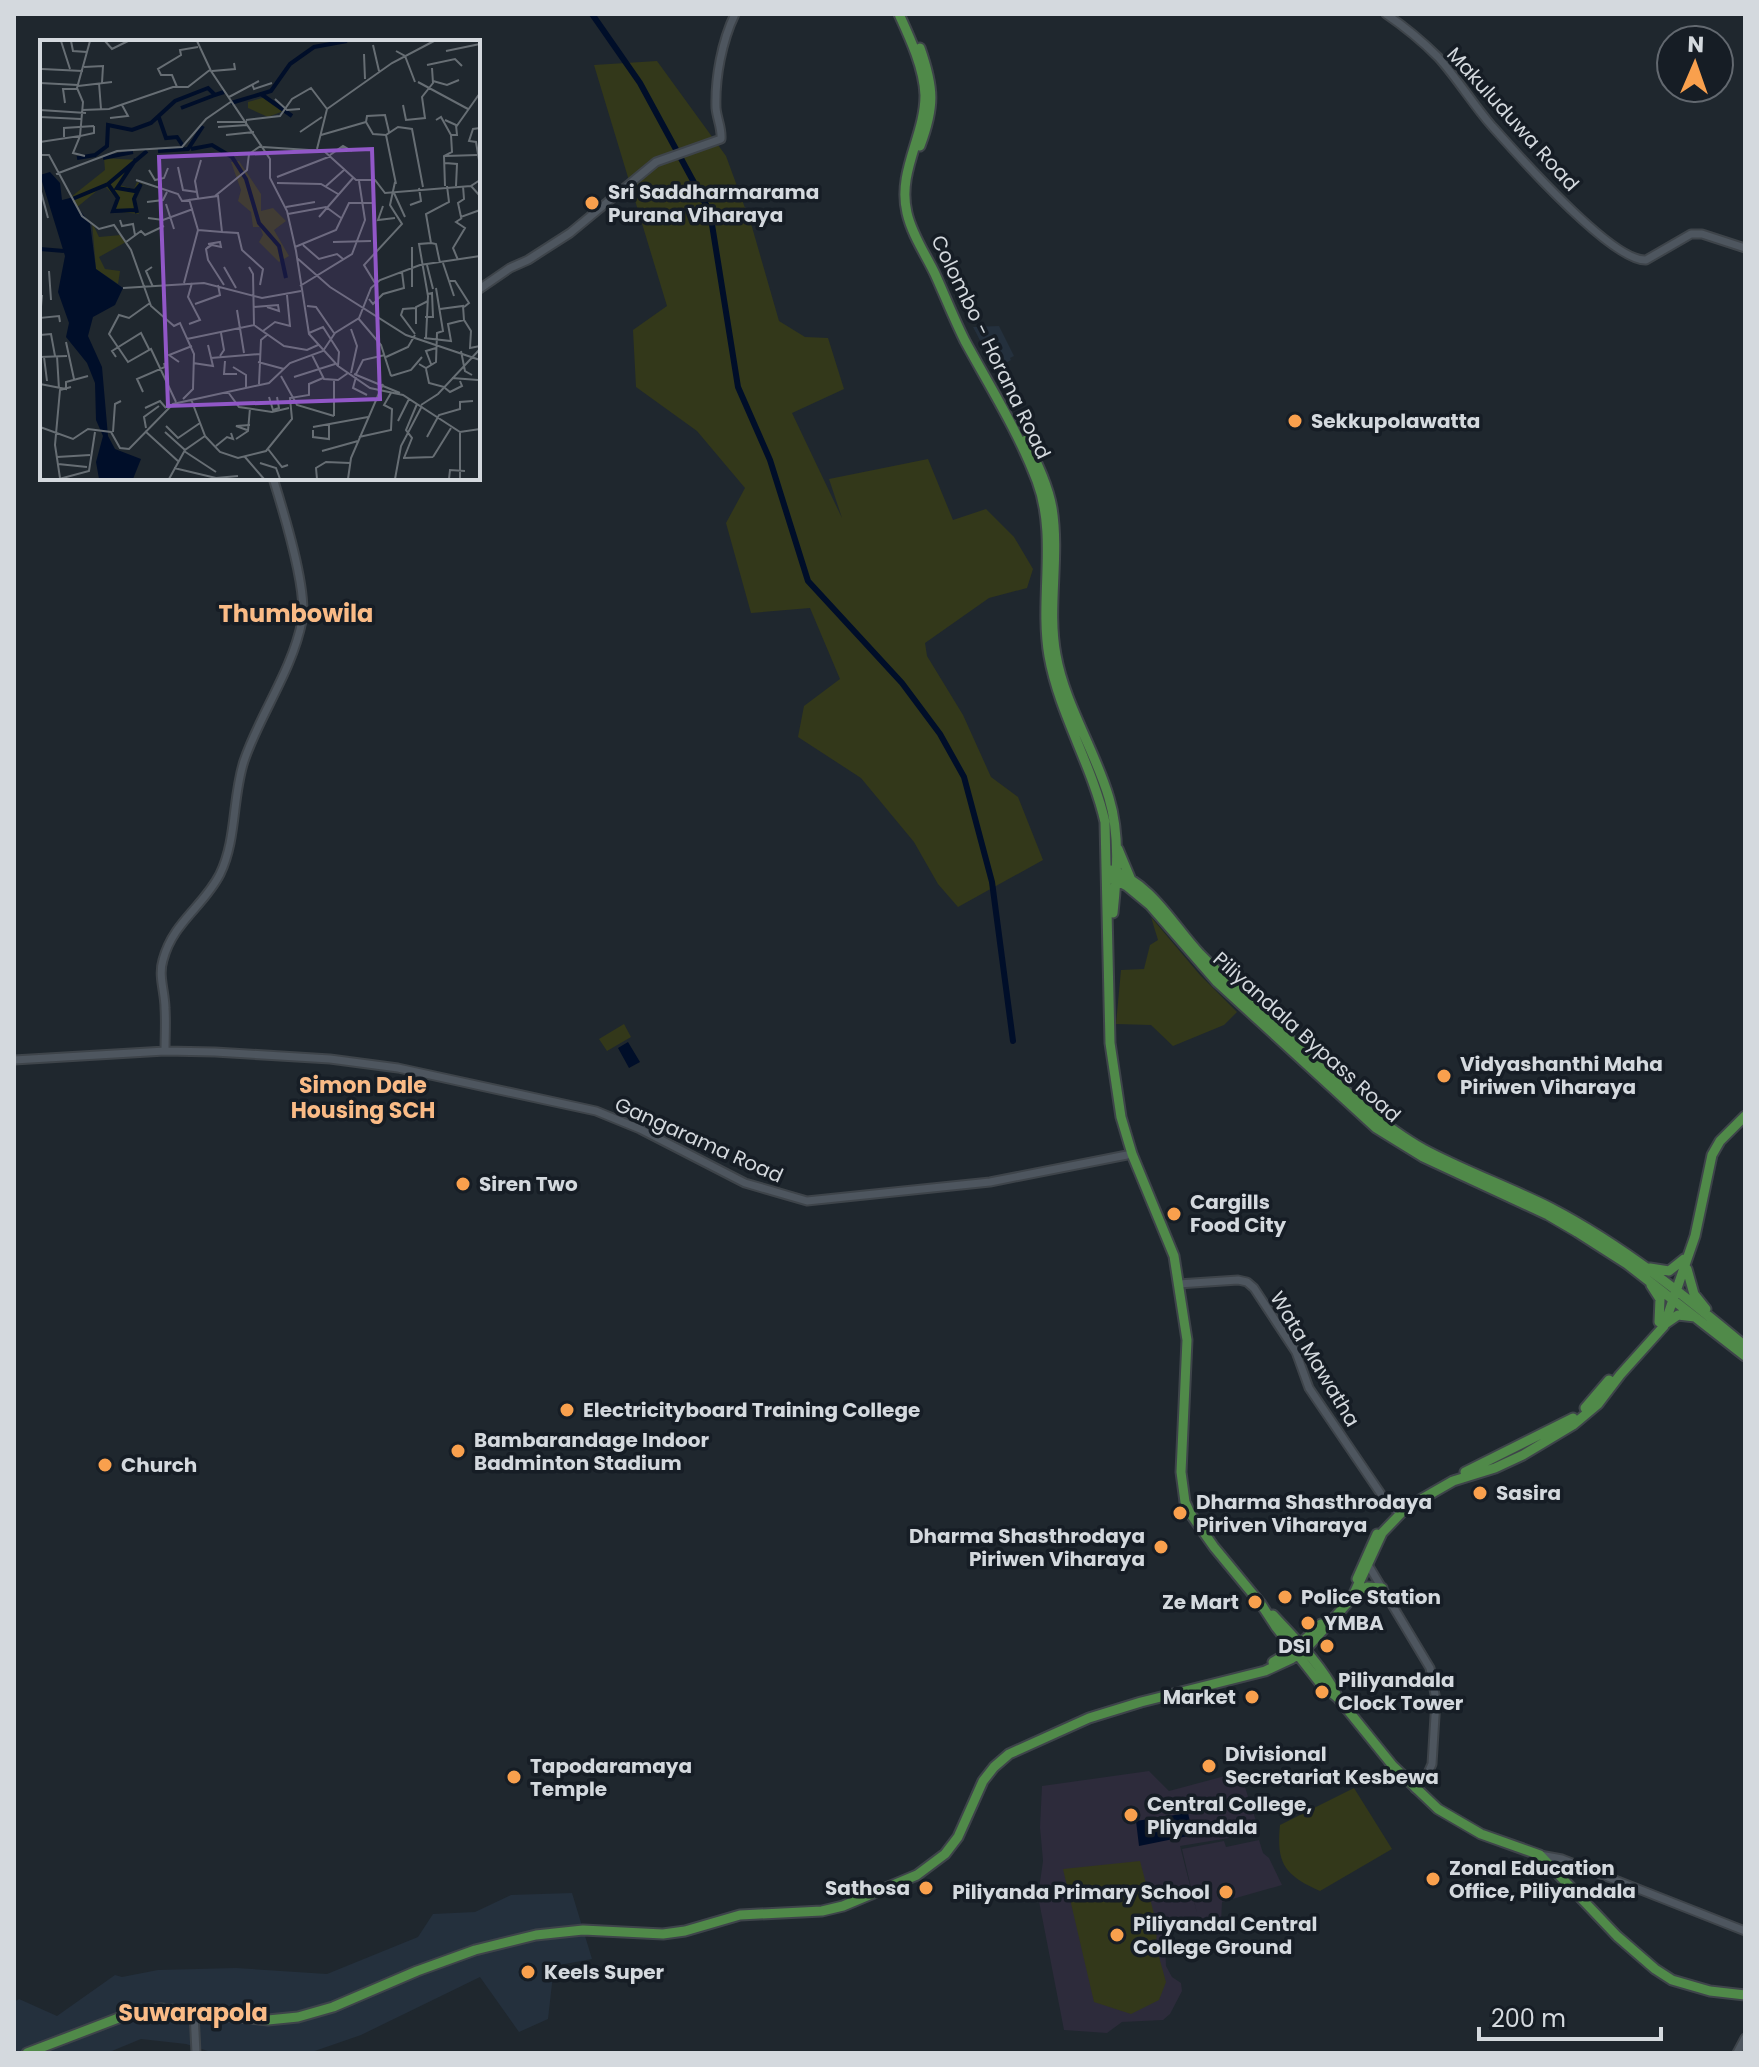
<svg xmlns="http://www.w3.org/2000/svg" width="1759" height="2067" font-family="Poppins,sans-serif">
<rect width="100%" height="100%" fill="#1f272e"/>
<path fill="#24303d" d="M999,326L1014,356L1010,358L1011,360L995,369L973,327Z
M572,1893L592,1959L554,1966L548,2019L519,2032L480,1977L361,2035L309,2053H214L186,2044L141,2039L107,2053H14V2002L19,1999L57,2016L115,1975L122,1977L158,1970L236,1968L327,1974L418,1937L433,1914L475,1912L511,1895Z"/>
<path fill="#2d2b3b" d="M1149,1771L1169,1791L1240,1772L1259,1830L1253,1834L1230,1835L1229,1838L1180,1846L1197,1913L1182,1849L1224,1841L1226,1847L1259,1840L1263,1853L1269,1858L1282,1885L1222,1902L1221,1923L1215,1932L1202,1931L1199,1920L1201,1931L1186,1924L1173,1925L1165,1940L1166,1966L1172,1977L1181,1983L1182,1991L1170,2014L1163,2020L1122,2022L1107,2033L1064,2030L1038,1896L1043,1861L1040,1827L1042,1786Z"/>
<path fill="#33381a" d="M657,61L726,156L752,227L779,321L805,337L828,338L844,389L792,413L842,518L829,479L928,459L953,520L986,509L1014,537L1033,569L1027,588L989,598L925,643L927,656L963,715L991,777L1018,797L1043,860L958,907L938,884L914,842L861,778L798,737L804,706L840,679L810,608L751,613L726,523L745,488L697,431L636,387L633,330L667,306L594,65Z
M1151,917L1200,975L1237,1012L1224,1025L1173,1046L1151,1025L1116,1024L1121,970L1144,969L1150,945L1158,940Z
M624,1024L631,1037L607,1051L599,1039Z
M1354,1788L1392,1849L1320,1891C1285,1875 1276,1864 1280,1825Z
M1140,1861L1157,1925L1156,1946L1166,1982L1159,2000L1131,2014L1094,2002L1063,1869Z"/>
<path fill="#000e29" d="M628,1042L640,1062L629,1068L618,1048Z
M1188,1813L1193,1835L1139,1846L1136,1821Z"/>
<g fill="none" stroke-linecap="round" stroke-linejoin="round">
<path stroke="#000e29" stroke-width="6" d="M592,14L640,83L710,212L738,387L770,460L808,581L902,683L940,734L964,777L992,882L1013,1041"/>
<defs>
<path id="minor" d="M1386,14C1405,27 1422,41 1438,57C1457,78 1472,103 1491,125C1515,152 1612,262 1646,260L1691,234H1702L1745,248
M478,290L510,268L528,260L570,233L656,162L721,139C722,128 717,119 716,108C715,77 722,41 735,14
M165,1051C165,1037 166,1022 165,1008C165,992 158,976 163,960C173,922 204,906 220,874C237,839 232,798 244,761C260,714 292,671 302,621C308,590 283,510 273,478
M14,1060L165,1051L215,1052L330,1059L398,1068L596,1111L640,1129L745,1183L807,1201L990,1182L1132,1154
M1178,1284L1238,1280L1247,1282L1254,1288L1296,1352L1309,1388L1383,1497L1396,1510
M1367,1563L1430,1668L1436,1700L1432,1764L1428,1773L1415,1789
M1540,1855L1562,1859L1745,1931
M194,2012L196,2053
M1737,2053L1745,2038"/>
<path id="major" d="M899,14C910,38 924,68 925,95C925,136 897,172 907,213C912,235 926,255 935,274C945,296 954,319 965,341C990,387 1018,431 1037,481C1058,537 1039,598 1049,656C1059,713 1092,765 1105,822L1110,1043L1121,1117L1132,1154L1174,1256L1187,1340L1181,1472L1185,1502L1190,1513L1214,1547L1261,1604L1276,1627L1320,1683L1338,1698L1393,1766L1438,1809L1481,1834L1540,1855L1617,1936L1655,1969L1672,1980L1710,1991L1745,1995
M920,48C934,88 935,106 920,146
M1026,440C1036,461 1048,485 1052,508C1060,557 1047,607 1056,655C1065,705 1095,750 1109,798C1120,834 1117,876 1113,913
M1118,849L1131,880
M1111,870C1152,884 1172,924 1200,954C1252,1007 1309,1056 1363,1107C1382,1122 1402,1137 1423,1149C1464,1171 1509,1187 1551,1208C1622,1245 1684,1295 1745,1346
M1112,878L1127,886L1150,905L1217,982L1376,1128L1423,1157L1548,1215L1577,1232L1627,1264L1745,1356
M1650,1268L1669,1271L1684,1259
M1687,1269L1694,1294L1706,1309
M1651,1285L1660,1299L1659,1322
M1665,1324L1678,1315L1695,1317
M1585,1408L1609,1380
M1465,1472L1573,1418
M1357,1579L1377,1534
M1355,1593L1367,1587L1382,1588
M1273,1615C1296,1640 1321,1664 1336,1694
M1273,1662L1295,1649L1321,1624
M27,2053L129,2014L161,2009L268,2020L298,2017L333,2007L417,1971L475,1950L536,1935L583,1930L663,1934L685,1931L740,1915L822,1911L843,1906L917,1875L945,1854L958,1837L983,1781L994,1767L1009,1754L1089,1718L1141,1702L1265,1671L1291,1659L1305,1650L1352,1598L1382,1533L1406,1508L1453,1481L1495,1468L1523,1455L1573,1425L1598,1404L1620,1375L1664,1326L1695,1236L1712,1155L1720,1141L1745,1116"/>
</defs>
<use href="#minor" stroke="#3e444a" stroke-width="11"/>
<use href="#major" stroke="#3e444a" stroke-width="13"/>
<use href="#minor" stroke="#4e565f" stroke-width="7"/>
<use href="#major" stroke="#508a49" stroke-width="9"/>
</g>
<g fill="#f9a04d" stroke="#161d25" stroke-width="3">
<circle cx="592" cy="203" r="8"/>
<circle cx="1295" cy="421" r="8"/>
<circle cx="1444" cy="1076" r="8"/>
<circle cx="463" cy="1184" r="8"/>
<circle cx="1174" cy="1214" r="8"/>
<circle cx="567" cy="1410" r="8"/>
<circle cx="458" cy="1451" r="8"/>
<circle cx="105" cy="1465" r="8"/>
<circle cx="1480" cy="1493" r="8"/>
<circle cx="1180" cy="1513" r="8"/>
<circle cx="1161" cy="1547" r="8"/>
<circle cx="1285" cy="1597" r="8"/>
<circle cx="1255" cy="1602" r="8"/>
<circle cx="1308" cy="1623" r="8"/>
<circle cx="1327" cy="1646" r="8"/>
<circle cx="1322" cy="1692" r="8"/>
<circle cx="1252" cy="1697" r="8"/>
<circle cx="1209" cy="1766" r="8"/>
<circle cx="514" cy="1777" r="8"/>
<circle cx="1131" cy="1815" r="8"/>
<circle cx="1433" cy="1879" r="8"/>
<circle cx="926" cy="1888" r="8"/>
<circle cx="1226" cy="1892" r="8"/>
<circle cx="1117" cy="1935" r="8"/>
<circle cx="528" cy="1972" r="8"/>
</g>
<g text-anchor="middle" dominant-baseline="central" stroke-width="7" stroke-linejoin="round" paint-order="stroke">
<g font-size="20" fill="#d4d9de" stroke="#161d25">
<text transform="translate(1513 119) rotate(48)">Makuluduwa Road</text>
<text transform="translate(991 347) rotate(64)">Colombo - Horana Road</text>
<text transform="translate(1307 1037) rotate(42)">Piliyandala Bypass Road</text>
<text transform="translate(699 1140) rotate(24)">Gangarama Road</text>
<text transform="translate(1315 1359) rotate(59)">Wata Mawatha</text>
</g>
<g font-size="20" font-weight="bold" fill="#d4d9de" stroke="#161d25" text-anchor="start">
<text x="608" y="192">Sri Saddharmarama<tspan x="608" dy="23">Purana Viharaya</tspan></text>
<text x="1311" y="421">Sekkupolawatta</text>
<text x="1460" y="1064">Vidyashanthi Maha<tspan x="1460" dy="23">Piriwen Viharaya</tspan></text>
<text x="479" y="1184">Siren Two</text>
<text x="1190" y="1202">Cargills<tspan x="1190" dy="23">Food City</tspan></text>
<text x="583" y="1410">Electricityboard Training College</text>
<text x="474" y="1440">Bambarandage Indoor<tspan x="474" dy="23">Badminton Stadium</tspan></text>
<text x="121" y="1465">Church</text>
<text x="1496" y="1493">Sasira</text>
<text x="1196" y="1502">Dharma Shasthrodaya<tspan x="1196" dy="23">Piriven Viharaya</tspan></text>
<text x="1145" y="1536" text-anchor="end">Dharma Shasthrodaya<tspan x="1145" dy="23">Piriwen Viharaya</tspan></text>
<text x="1301" y="1597">Police Station</text>
<text x="1239" y="1602" text-anchor="end">Ze Mart</text>
<text x="1324" y="1623">YMBA</text>
<text x="1311" y="1646" text-anchor="end">DSI</text>
<text x="1338" y="1680">Piliyandala<tspan x="1338" dy="23">Clock Tower</tspan></text>
<text x="1236" y="1697" text-anchor="end">Market</text>
<text x="1225" y="1754">Divisional<tspan x="1225" dy="23">Secretariat Kesbewa</tspan></text>
<text x="530" y="1766">Tapodaramaya<tspan x="530" dy="23">Temple</tspan></text>
<text x="1147" y="1804">Central College,<tspan x="1147" dy="23">Pliyandala</tspan></text>
<text x="1449" y="1868">Zonal Education<tspan x="1449" dy="23">Office, Piliyandala</tspan></text>
<text x="910" y="1888" text-anchor="end">Sathosa</text>
<text x="1210" y="1892" text-anchor="end">Piliyanda Primary School</text>
<text x="1133" y="1924">Piliyandal Central<tspan x="1133" dy="23">College Ground</tspan></text>
<text x="544" y="1972">Keels Super</text>
</g>
<g font-size="22" font-weight="bold" fill="#fabb86" stroke="#161d25">
<text x="363" y="1085">Simon Dale<tspan x="363" dy="25">Housing SCH</tspan></text>
</g>
<g font-size="24" font-weight="bold" fill="#fabb86" stroke="#161d25">
<text x="296" y="613">Thumbowila</text>
<text x="193" y="2012">Suwarapola</text>
</g>
</g>
<g transform="translate(40 40)">
<rect width="440" height="440" fill="#1f272e"/>
<path d="M226,57L227,60L246,70L228,77L208,68V62ZM64,118L97,120L79,145L94,149L97,142L103,144L95,161L99,174L72,171L76,158L64,145L36,168L31,157L65,130ZM199,121L221,154V171L233,168L246,181L234,190L249,216L239,222L219,202L223,195L220,187H213L211,172L198,161L201,150L191,122ZM52,182L59,197L81,195L86,202L59,217L65,229L80,231L78,244L56,229Z" fill="#33381a"/>
<path d="M10,132L20,143L22,160L30,158L50,183L56,229L83,248L75,265L53,277L48,296L62,327L68,396L75,409L101,419L93,439H59L56,422L63,396L56,380L55,343L47,323L26,297L29,283L18,252L25,216L0,135Z" fill="#000e29"/>
<path fill="none" stroke="#000e29" stroke-width="4" d="M221,54L252,76M191,63L231,51L250,24L274,7L307,1M141,68L175,55M118,75L126,98L137,97L143,106M151,109L172,105L192,117L206,139L219,183L239,206L246,238M118,111L148,109L163,86M37,118L55,115L67,106L68,85L92,90L111,83L135,61L168,48L175,55L184,52M63,118L93,112M96,119L77,148L95,151L101,144L94,159L97,173M68,144L78,158L73,171L95,170M30,160L68,144L107,111M0,209L24,211"/>
<path fill="none" stroke="#676e74" stroke-width="2" d="M21,1L30,29M31,1L33,11L47,12M65,1L72,9L88,1M157,1L171,31L230,119V138L247,171L256,211L269,294L298,326L330,348L363,355L420,392L440,389M333,5L339,31M356,11L365,16L375,42M406,11L440,4M324,14L325,39M387,25L415,19L422,26M44,27L63,26L62,43M2,29L43,31M172,31L195,29L194,23M393,41L407,45L419,40M378,42L428,69M0,43L38,45M59,43L61,69M212,44L214,49L232,43M38,46L72,42M137,47L132,35H121L118,29L141,15L140,10L158,7M189,57L219,41M235,59L247,70L260,69M25,63L23,49H37M363,65L366,80L385,78L382,57L393,43L392,28M0,70L46,73M42,70L69,69L133,47H148L171,29M0,77L41,79M70,78L88,76L82,65M206,80L240,76L252,59L271,48L287,69M396,80L401,77L411,95L412,112L404,116L405,146M405,80L416,85L417,95H411M177,82H207M326,82L327,76L345,75L349,92M178,87L207,85M416,87L440,53M440,88L433,89L429,101L436,102L440,126M260,92L282,77M186,95L214,92M281,95L326,82L333,94L346,95M24,97V88L54,86M0,102L40,96L43,62L37,48L50,1M223,107L284,111L316,140H335L345,153L431,146M277,109L287,69L352,23L394,1M0,115H9L42,176L59,189L74,185L91,210L111,266L134,286L140,283L154,314L153,349L143,359M290,115L303,106L312,111M45,116L33,113L40,96L54,93V86M406,116L437,115M405,123L417,124L416,146M138,127L143,150L157,152M109,130L115,140L124,138L128,128M16,134L77,111L142,107L166,79L192,61M237,137L291,116M96,140L138,154L142,161L178,156L182,192L198,193L202,210L223,229L220,245M440,140L431,146L440,156M237,143L281,144L298,154M356,144L346,95L358,87L372,89L383,147M423,146L424,159L418,163L421,177L440,170M285,147L304,130M0,148L8,178M354,153L365,177M175,156L207,130L209,114L222,105M158,158L155,141L161,120M107,162L123,160L127,152M126,164L134,189M370,165L381,161L379,148M343,166L338,180L355,178M246,167L275,162M248,174L286,167L301,178M279,177L313,138M108,178L123,180L153,169M80,180L82,186L93,184L95,195M158,190L182,192M86,202L101,191L105,195L124,186M293,202L331,201M391,203L396,204L400,223M168,204L180,202L181,207L172,205M263,205L279,219L297,214L303,219M255,207L296,190L309,163H335M166,209L172,205L168,207L166,209L168,220L184,245M257,218L290,247L366,295L440,320M418,220L413,208L425,188L416,182L422,178M403,223L414,256M387,225L393,249M112,227L106,231L113,247M184,227L196,248M209,227L213,234L214,285M9,231L11,260M410,241H415L429,263L424,267M144,243L158,190L149,159M335,243L324,225L362,184L350,165L355,142M260,246L312,214L325,180L319,141M372,247V207M83,248L164,243L222,258L261,251M2,255L0,278L19,276L20,282M329,259L333,264L343,254L364,248L362,232M110,263L89,278L79,275L69,294L88,322L111,309L136,362M155,264L180,255L178,245M267,266L276,267L294,293M214,267L238,265L239,271L227,267M400,269L423,266L424,280M197,270L204,313M385,277H393L392,253L388,254M318,278L341,305L351,336M149,284L160,280L148,257L152,243M376,284V267L388,261M311,289L317,306L311,333M223,291L235,282L250,286L247,255M269,293L283,287L299,312L298,326M375,294L361,275L363,269L376,268M0,295L11,294L15,316M384,298L411,301L408,284L424,280L431,291L430,308L440,306M386,298L388,256L379,204L391,203L386,174L409,162L407,146M147,299L214,285L244,306L267,310L278,305M26,302L34,339M421,311L425,331L432,335M272,315L284,339L298,340L308,333M17,316L19,349M180,316L184,310L181,293M0,317L27,316M4,317L7,341M76,317L72,311L101,293L109,309M346,317L368,307L375,295M171,318L220,314M185,321L184,334H197M139,322L129,315L152,306M218,322L244,329M153,323L173,326L168,305M379,324L386,328L396,322L397,293L403,291L396,248M391,324L386,311L396,308M193,327L206,335V347M386,329L389,343L404,347M314,334L360,353M316,334L323,320L345,315M241,336L257,365L294,376M351,336L371,330L382,317M254,337L295,324M316,337L313,348L327,355M412,338L438,340M294,341V376M0,344L26,349V342L48,336M219,344L221,300L227,295M405,348L410,352L422,346L420,341M103,352L97,339L125,327L124,323M188,352L199,367L232,372L249,368M229,357L233,370L239,368L237,357M381,365L398,354L440,309M105,368L120,361L126,368M358,381L369,359M126,386L138,398L160,383M0,387L33,399L48,389L71,392L80,408L89,409L133,364L229,343L250,323L283,311L295,293L319,278L331,248L340,240L380,225L440,216M273,387L328,377M106,388L104,377L119,366M207,390L196,386L210,385M273,390V397L289,399V384M105,391L139,422M73,392L75,364L81,361M125,392L145,410M420,392V439M165,396L180,412L198,418L226,411L252,379L250,358L269,355V344L283,338M319,397L351,390L352,369L344,365L351,353M387,397L399,375L420,369V362L433,361M196,399L208,391L210,368M176,406L187,397L193,399L191,393M228,409L242,427L248,425M144,411L176,432M282,411L318,401M17,417L50,415M205,417L224,439M393,417L411,388M363,418L393,417M364,418L372,398L366,390L377,364M220,423L236,428L240,439M18,424L47,427M134,428L176,438L198,436M20,438L15,405L20,350L31,347M19,439L49,431L55,392M129,439L145,410L165,396L151,359M277,439L276,428L286,422L310,423M308,439L311,418L343,344M355,439L361,406L382,366M409,439L410,430L425,431"/>
<path fill="#9157c7" fill-opacity="0.15" stroke="#9157c7" stroke-width="4" d="M332,109L340,359L128,366L119,117Z"/>
<rect width="440" height="440" fill="none" stroke="#d4d9de" stroke-width="4"/>
</g>
<rect width="1759" height="2067" fill="none" stroke="#d4d9de" stroke-width="32"/>
<g transform="translate(1695 64) rotate(2)"><circle r="38" fill="#161d25" stroke="#62686f" stroke-width="2"/>
<path d="M0-6L14 30L0 20L-14 30Z" fill="#f9a04d"/>
<text y="-12" font-size="22" font-weight="bold" text-anchor="middle" fill="#d4d9de">N</text>
</g>
<path d="M1479 2027v12h182v-12" fill="none" stroke="#d4d9de" stroke-width="4"/>
<text x="1491" y="2027" font-size="24" fill="#d4d9de" stroke="#161d25" stroke-width="6" paint-order="stroke">200 m</text>
</svg>
